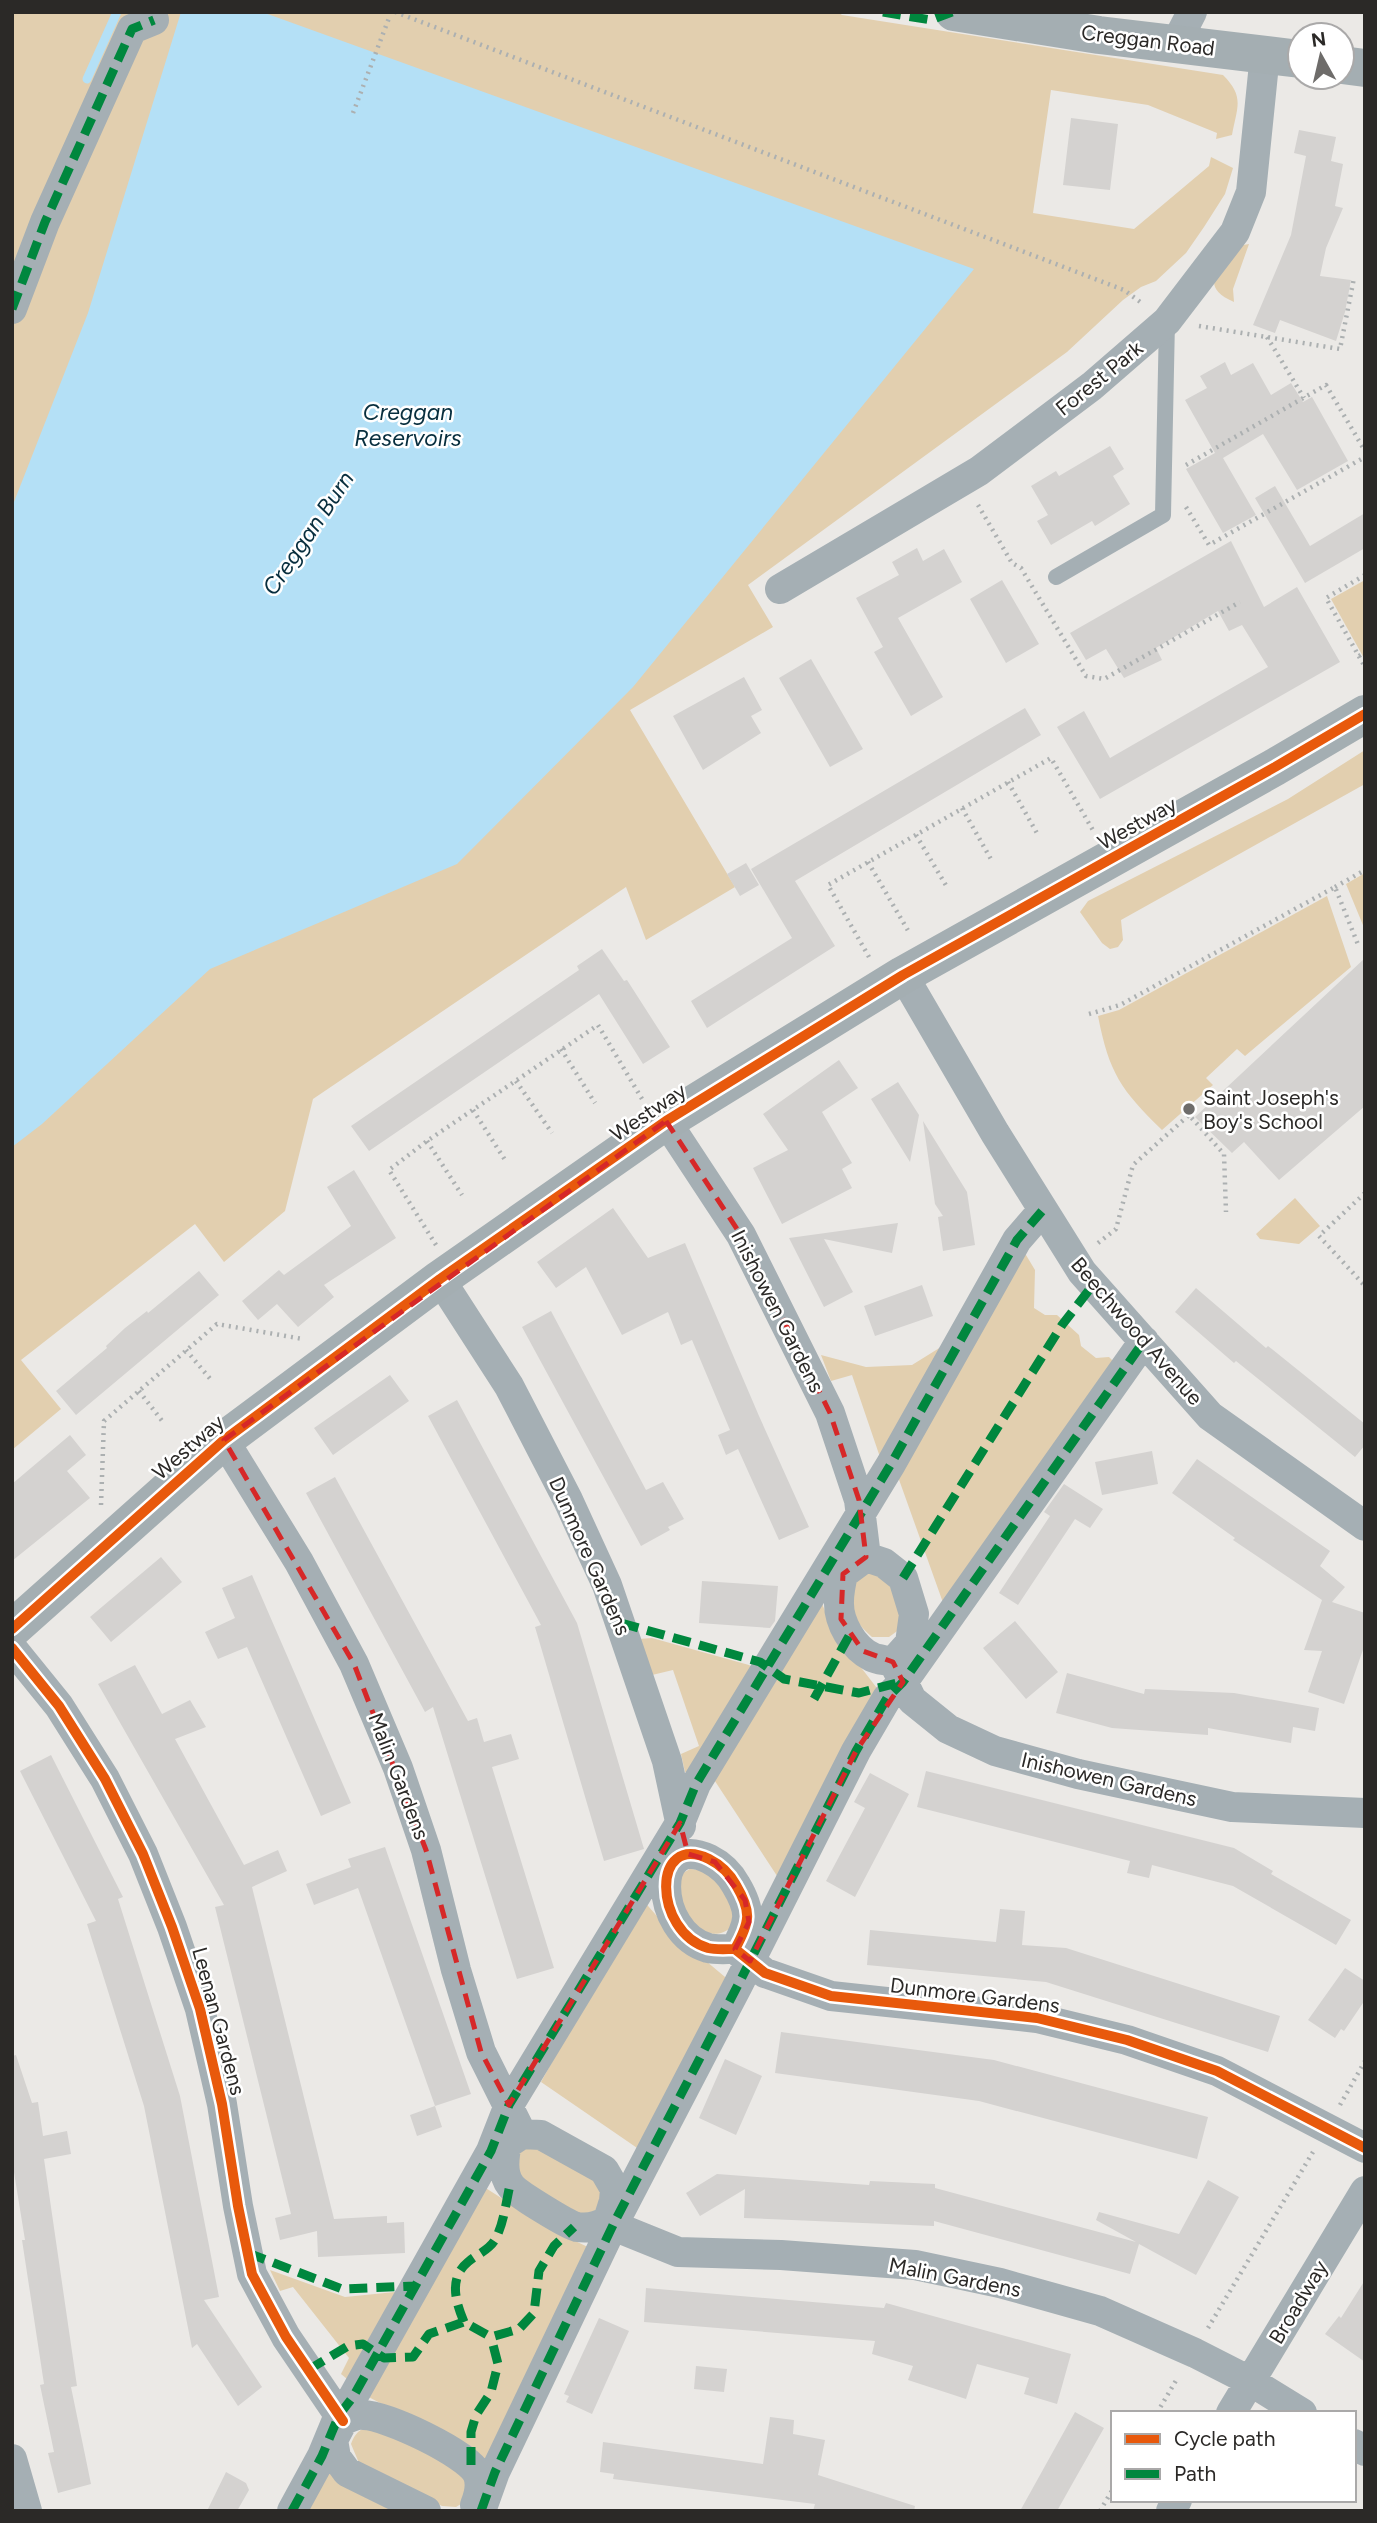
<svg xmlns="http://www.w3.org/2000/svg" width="1377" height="2523" font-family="Figtree,sans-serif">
<rect width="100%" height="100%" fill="#ebe9e6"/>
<path fill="#e2cfaf" d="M12,12H838L842,15L1223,75C1245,97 1237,107 1232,135L1216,139L1217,133L1148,105L1051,90L1033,213L1134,229L1209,166L1211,157L1233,168L1225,194L1204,227L1186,253L1156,281L1141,287L1123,300L1067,352L748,585L773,627L630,710L735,887L646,940L626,887L313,1099L285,1211L224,1262L195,1224L21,1360L61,1409L12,1450Z
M1249,244L1233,289L1234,302C1199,287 1218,271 1232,247Z
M1365,580V660L1331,599Z
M1365,750V784L1121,920L1123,940L1118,947L1110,949L1102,943L1080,912L1088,901L1288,799Z
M1365,873V930L1346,884Z
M1327,896L1351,967L1245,1056L1237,1049L1206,1078L1213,1085L1162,1130C1121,1090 1109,1073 1098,1016L1119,1010Z
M1295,1198L1320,1226L1299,1244L1260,1239L1256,1234Z
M1020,1245L1035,1270L1034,1308L1045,1315H1057L1079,1335L1081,1346L1096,1358L1109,1357L1117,1365L946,1611L897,1474Z
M957,1337L882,1463L852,1375L831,1381L821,1355L866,1367L912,1365Z
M879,1570L898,1596L900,1629L889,1637H872C850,1617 848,1609 850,1579Z
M821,1601L833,1631L883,1696L781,1882L711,1775Z
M652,1638L749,1665L756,1670L696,1774L685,1772L681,1754L699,1746L673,1670L652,1675L639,1639Z
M690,1869C712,1869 727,1891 736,1908L732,1927C710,1944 696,1926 680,1909L681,1874Z
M642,1899L669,1930L731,1982L643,2152L541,2082Z
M535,2143L588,2172L604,2195C591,2240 544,2199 520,2185L514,2155Z
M484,2187L550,2229L592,2249L489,2465L480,2456L363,2394Z
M270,2270L345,2297L405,2291L352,2383L341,2374L349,2358L293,2287L280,2291Z
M376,2426L467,2472L466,2501L456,2507L442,2506L371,2472L359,2463L351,2444C356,2431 362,2427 376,2426Z
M327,2468L408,2511H302Z"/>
<path fill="#b4e0f6" d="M181,12H262L974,269L633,687L457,864L210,969L42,1124L12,1147V507L88,313Z"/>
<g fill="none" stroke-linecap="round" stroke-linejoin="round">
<path stroke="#b4e0f6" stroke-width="9" d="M87,79L117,12"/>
</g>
<path fill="#d4d2d0" d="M1071,118L1118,124L1110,190L1063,185Z
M1299,130L1336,137L1331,161L1343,164L1335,206L1343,208L1326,248L1320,276L1351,280L1345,312L1336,341L1280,320L1275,333L1253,325L1291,235L1306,156L1294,153Z
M1225,362L1231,375L1253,363L1271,395L1291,383L1303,402L1312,397L1348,461L1297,490L1263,434L1223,458L1256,515L1223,533L1186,469L1215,453L1185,400L1207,388L1200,376Z
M1110,446L1124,469L1113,476L1130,504L1095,526L1092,521L1051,545L1037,521L1048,515L1031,486L1056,471L1059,476Z
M1275,486L1310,546L1365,513V548L1305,583L1255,498Z
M1231,541L1264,607L1297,587L1340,662L1100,799L1057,727L1084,711L1110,758L1268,667L1242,625L1229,631L1218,611L1156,648L1162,660L1124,678L1106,649L1086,660L1070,633Z
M917,548L923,561L944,549L962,582L898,618L943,697L911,716L874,652L883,647L856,598L899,575L892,562Z
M1002,580L1039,644L1006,663L970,599Z
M811,659L863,749L830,767L779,678Z
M744,677L762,710L751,716L761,733L703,770L673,716Z
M1025,708L1041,735L795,881L835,946L707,1028L691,1001L792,938L751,869Z
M746,863L759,885L740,896L727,874Z
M602,949L624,981L627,980L670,1047L643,1064L599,994L369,1151L351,1126L579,970L577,966Z
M1365,958V1106L1279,1180L1244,1142L1232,1153L1195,1117Z
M839,1060L858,1088L822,1112L852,1163L842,1169L852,1188L782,1224L753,1168L788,1150L763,1114Z
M898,1082L919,1115L910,1162L871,1099Z
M923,1121L967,1192L975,1245L943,1251L938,1217L943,1216L935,1204Z
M354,1170L396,1238L324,1285L334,1297L298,1327L277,1304L258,1320L242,1301L279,1270L284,1275L351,1226L327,1187Z
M613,1208L648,1258L685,1243L759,1416L809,1527L779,1540L738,1449L726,1455L718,1435L730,1430L692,1340L681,1345L668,1312L622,1335L586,1267L556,1288L537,1262Z
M898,1223L892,1253L824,1239L853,1292L824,1307L789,1238Z
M199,1271L219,1295L76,1415L56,1391L107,1348L106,1346L125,1328L147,1311L148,1313Z
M922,1285L933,1316L875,1336L864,1306Z
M1196,1288L1266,1348L1268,1346L1365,1424V1445L1355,1457L1236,1361L1234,1363L1175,1312Z
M551,1311L646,1490L663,1482L684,1519L668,1527L670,1530L641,1546L522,1327Z
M390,1375L409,1401L333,1455L314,1428Z
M457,1400L577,1623L644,1849L604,1861L535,1627L541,1625L428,1416Z
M70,1435L86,1455L67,1471L90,1498L12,1561V1484Z
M1152,1451L1158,1484L1102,1495L1095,1462Z
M1197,1459L1330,1551L1320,1566L1345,1587L1332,1602L1365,1613V1644L1344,1704L1308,1692L1322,1651L1304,1650L1322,1600L1233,1540L1235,1538L1172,1493Z
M335,1477L468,1721L477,1718L484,1742L511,1734L519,1759L492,1767L554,1968L517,1979L433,1707L425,1712L306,1493Z
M1064,1484L1103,1509L1090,1528L1075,1519L1018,1605L999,1593L1050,1516L1044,1512Z
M161,1557L182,1582L111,1642L90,1617Z
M252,1575L351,1803L321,1816L247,1647L218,1659L205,1632L235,1618L222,1588Z
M702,1581L778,1586L775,1621L770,1628L699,1623Z
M1015,1621L1058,1672L1026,1699L983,1648Z
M135,1665L162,1714L190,1700L206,1727L175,1739L244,1865L278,1850L287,1871L252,1887L334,2219L387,2216V2223L404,2222L405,2253L318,2257L317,2231L280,2240L275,2218L291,2214L215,1907L224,1905L98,1684Z
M1067,1673L1144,1694L1145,1689L1234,1693L1319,1708L1315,1731L1293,1727L1291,1743L1208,1728V1735L1112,1728L1056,1713Z
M51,1755L123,1897L118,1899L180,2096L219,2297L204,2300L262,2387L238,2406L197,2344L192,2348L144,2106L87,1924L96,1921L20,1771Z
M926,1771L1234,1848L1273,1871L1271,1874L1351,1920L1336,1945L1233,1886L1152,1865L1149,1878L1127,1873L1130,1861L917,1807Z
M870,1773L909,1794L855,1897L826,1881L865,1808L854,1802Z
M385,1847L471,2094L435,2106L358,1888L314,1905L306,1884L351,1867L348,1859Z
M1000,1909L1025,1911L1022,1945L1066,1948L1280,2016L1268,2052L1046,1982L867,1965L870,1930L996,1942Z
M1345,1968L1365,1981V2000L1344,2031L1341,2029L1335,2038L1308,2020Z
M781,2032L994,2060L1208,2117L1197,2159L979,2101L775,2073Z
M16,2055L32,2103L38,2102L43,2136L67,2131L71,2154L44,2159L77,2386L71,2387L91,2484L58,2493L48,2453L54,2452L40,2385L44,2384L22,2240H25L12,2160V2056Z
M725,2059L762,2076L736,2135L699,2118Z
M435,2106L442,2127L417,2136L410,2115Z
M717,2174L869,2185L870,2181L935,2184V2188L1136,2242L1096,2220L1099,2212L1179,2234L1208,2180L1239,2197L1196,2275L1139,2244L1130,2274L934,2221V2226L744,2218L745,2189L700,2216L686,2193Z
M1365,2280V2362L1325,2334L1339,2316L1341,2318Z
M646,2288L884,2308L886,2303L1071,2354L1057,2404L1024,2394L1029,2378L977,2364L966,2399L908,2380L913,2366L872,2354L875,2341L644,2322Z
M599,2318L629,2331L592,2414L566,2402L569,2396L564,2394Z
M696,2366L727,2369L724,2392L694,2389Z
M1075,2412L1104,2428L1075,2479L1057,2511H1020Z
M770,2417L794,2420L793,2434L825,2440L818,2475L915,2506L914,2511H813L815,2504L613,2479L614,2474L600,2472L603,2442L763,2464Z
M226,2472L246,2483L249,2490L237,2511H207Z"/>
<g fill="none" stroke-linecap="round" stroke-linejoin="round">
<path stroke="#acb0b1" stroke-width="4.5" stroke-dasharray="2 5" stroke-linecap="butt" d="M395,12L1124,290L1143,304
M353,113L389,18
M1199,326L1340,349L1354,278
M1267,337L1304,398
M1186,465L1326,385L1365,451
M978,505L1012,563L1021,568L1086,676L1104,679L1240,602
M1186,507L1209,545L1365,457
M1365,575L1326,598L1365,667
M1359,656L1365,652
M1008,782L1038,835
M962,808L992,861
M916,835L947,887
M868,862L910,934
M1335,887L1365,870
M869,957L828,885L1051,758L1094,832
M1089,1014L1120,1005L1335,887L1359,947
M561,1049L595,1103
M516,1081L552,1133
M473,1110L507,1163
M427,1141L462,1195
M1365,1193L1319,1236L1365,1286
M1098,1243L1116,1229L1133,1165L1189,1115L1224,1154L1226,1212
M436,1245L389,1170L427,1141L598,1025L642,1099
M186,1350L212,1381
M139,1391L163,1422
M101,1505L104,1421L217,1324L303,1339
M1340,2105L1365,2061
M1208,2328L1313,2152
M1157,2413L1178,2377
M1100,2511L1113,2489"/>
<path stroke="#a5afb4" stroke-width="16" d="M1056,577L1163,515L1167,321"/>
<path stroke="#a5afb4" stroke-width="30" d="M1175,45L1192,12
M12,309L45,222L132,29L154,20
M780,589L979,471L1092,386L1167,321L1235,232L1251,192L1265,54
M903,975L995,1133L1082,1272L1210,1416L1365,1526
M666,1121L741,1235L830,1413L859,1500L866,1557
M440,1279L509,1386L568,1500L607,1585L667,1761L681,1826
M224,1440L299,1562L354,1664L398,1768L426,1850L456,1970L481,2052L522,2134
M866,1557L884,1563L903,1578L914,1614L910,1643L893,1662C886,1660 878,1660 872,1657C853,1648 838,1622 839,1601C839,1592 841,1583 843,1574Z
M12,1648L59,1706L105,1779L143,1854L172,1927L200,2009L222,2104L238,2206L252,2274L286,2337L343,2421
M895,1665L912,1700L948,1729L995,1751L1078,1774L1232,1807L1365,1813
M735,1949C750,1922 752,1912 736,1885C730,1874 721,1865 709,1859C651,1831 653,1932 708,1948C716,1950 726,1949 735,1949L765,1973L831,1996L1037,2018L1127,2040L1217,2071L1365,2148
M522,2134L541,2135L604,2170L615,2189L614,2201L608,2220C599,2226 589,2229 577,2227C568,2225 517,2194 511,2186C502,2175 504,2157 507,2144Z
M608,2220L626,2231L678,2252L781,2255L915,2265L1000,2283L1100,2311L1195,2353L1250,2381L1302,2413
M1231,2413L1365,2191
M1354,2444L1365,2451
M12,2459L27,2511
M292,2511L322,2456L339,2415L353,2397L491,2151L509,2105L680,1823L696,1784L891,1464L1017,1240L1043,1210
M426,2511L347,2472L336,2457L333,2440L343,2421C349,2418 356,2414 363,2415C386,2415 466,2453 477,2473C482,2483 479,2495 475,2505
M481,2511L495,2472L614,2223L738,1985L856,1751L887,1698L903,1682L1144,1341
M1171,2511L1177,2500"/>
<path stroke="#a4aeb2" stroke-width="38" d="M954,12L1099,35L1300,59
M1342,65L1365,68
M12,1629L224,1440L440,1279L666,1121L903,975L1275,767L1365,714"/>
<path stroke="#00873e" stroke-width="9" stroke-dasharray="18 9" stroke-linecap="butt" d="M883,12L931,20L952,12
M12,309L45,222L132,29L154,20
M903,1578L1062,1325L1093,1285
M621,1623L760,1662L784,1679L859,1693L901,1682
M814,1699L849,1636
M248,2253L342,2289L415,2286
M464,2322C456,2303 448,2278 468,2262C477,2254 490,2250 496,2238C504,2222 506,2202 510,2185
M308,2370L348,2346L363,2344L384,2358L413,2357L429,2334L464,2322L491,2337L519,2329L534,2313L539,2271L554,2246L574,2227
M471,2465V2432L476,2415L491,2392L498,2364L491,2337
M292,2511L322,2456L339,2415L353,2397L491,2151L509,2105L680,1823L696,1784L891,1464L1017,1240L1043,1210
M481,2511L495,2472L614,2223L738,1985L856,1751L887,1698L903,1682L1144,1341"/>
<defs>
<path id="cycleway" d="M12,1629L224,1440L440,1279L666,1121L903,975L1275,767L1365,714
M12,1648L59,1706L105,1779L143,1854L172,1927L200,2009L222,2104L238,2206L252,2274L286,2337L343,2421
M735,1949C750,1922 752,1912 736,1885C730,1874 721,1865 709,1859C651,1831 653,1932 708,1948C716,1950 726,1949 735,1949L765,1973L831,1996L1037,2018L1127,2040L1217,2071L1365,2148"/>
</defs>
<use href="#cycleway" stroke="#fff" stroke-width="15"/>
<use href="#cycleway" stroke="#e8590c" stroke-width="10"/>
</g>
<path fill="none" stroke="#d62828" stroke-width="5" stroke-dasharray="14 9" stroke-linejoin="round" d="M666,1121L741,1235L830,1413L859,1500L866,1557L843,1574L841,1619L863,1651L893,1662L903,1682L856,1751L750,1961L735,1949L749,1922L745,1900L715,1862L688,1854L680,1823L509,2105L481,2052L426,1850L354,1664L224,1440Z"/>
<circle fill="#6e6c6a" stroke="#fff" stroke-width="2.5" cx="1189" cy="1109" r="7"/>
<g text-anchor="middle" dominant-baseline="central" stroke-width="5" stroke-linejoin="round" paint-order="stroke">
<g font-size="21" fill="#2b2927" stroke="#fff">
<text transform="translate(1148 40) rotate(7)">Creggan Road</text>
<text transform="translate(1099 378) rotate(-39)">Forest Park</text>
<text transform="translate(1137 823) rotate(-29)">Westway</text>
<text transform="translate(648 1112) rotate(-34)">Westway</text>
<text transform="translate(778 1311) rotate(63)">Inishowen Gardens</text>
<text transform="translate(1137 1331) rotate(49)">Beechwood Avenue</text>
<text transform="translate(188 1447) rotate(-41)">Westway</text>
<text transform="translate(590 1556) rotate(66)">Dunmore Gardens</text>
<text transform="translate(399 1776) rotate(69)">Malin Gardens</text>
<text transform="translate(1109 1779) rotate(13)">Inishowen Gardens</text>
<text transform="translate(975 1995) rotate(7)">Dunmore Gardens</text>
<text transform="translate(219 2021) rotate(75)">Leenan Gardens</text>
<text transform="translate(955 2277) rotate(11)">Malin Gardens</text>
<text transform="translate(1298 2302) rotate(-59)">Broadway</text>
</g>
<g font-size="21" fill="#2b2927" stroke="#fff" text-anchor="start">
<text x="1203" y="1097">Saint Joseph's<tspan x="1203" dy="24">Boy's School</tspan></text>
</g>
<g font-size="23" font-style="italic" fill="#072e3e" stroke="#fff">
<text x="408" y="412">Creggan<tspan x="408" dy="26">Reservoirs</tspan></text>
<text transform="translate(308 533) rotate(-56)">Creggan Burn</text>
</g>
</g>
<rect width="1377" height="2523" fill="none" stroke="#2b2927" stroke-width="28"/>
<rect x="1111" y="2411" width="245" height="91" fill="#ffffff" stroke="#aaa9a9" stroke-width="2"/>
<rect x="1125" y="2434" width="35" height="10" fill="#e8590c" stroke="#aaa9a9" stroke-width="2"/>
<text x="1174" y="2446" font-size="21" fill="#2b2927">Cycle path</text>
<rect x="1125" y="2469" width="35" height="10" fill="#00873e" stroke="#aaa9a9" stroke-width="2"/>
<text x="1174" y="2481" font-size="21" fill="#2b2927">Path</text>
<g transform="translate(1321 56) rotate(352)"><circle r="33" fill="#ffffff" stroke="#aaa9a9" stroke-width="2"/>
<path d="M0-5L12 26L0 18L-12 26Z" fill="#6e6c6a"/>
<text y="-10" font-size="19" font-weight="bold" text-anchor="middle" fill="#2b2927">N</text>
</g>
</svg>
